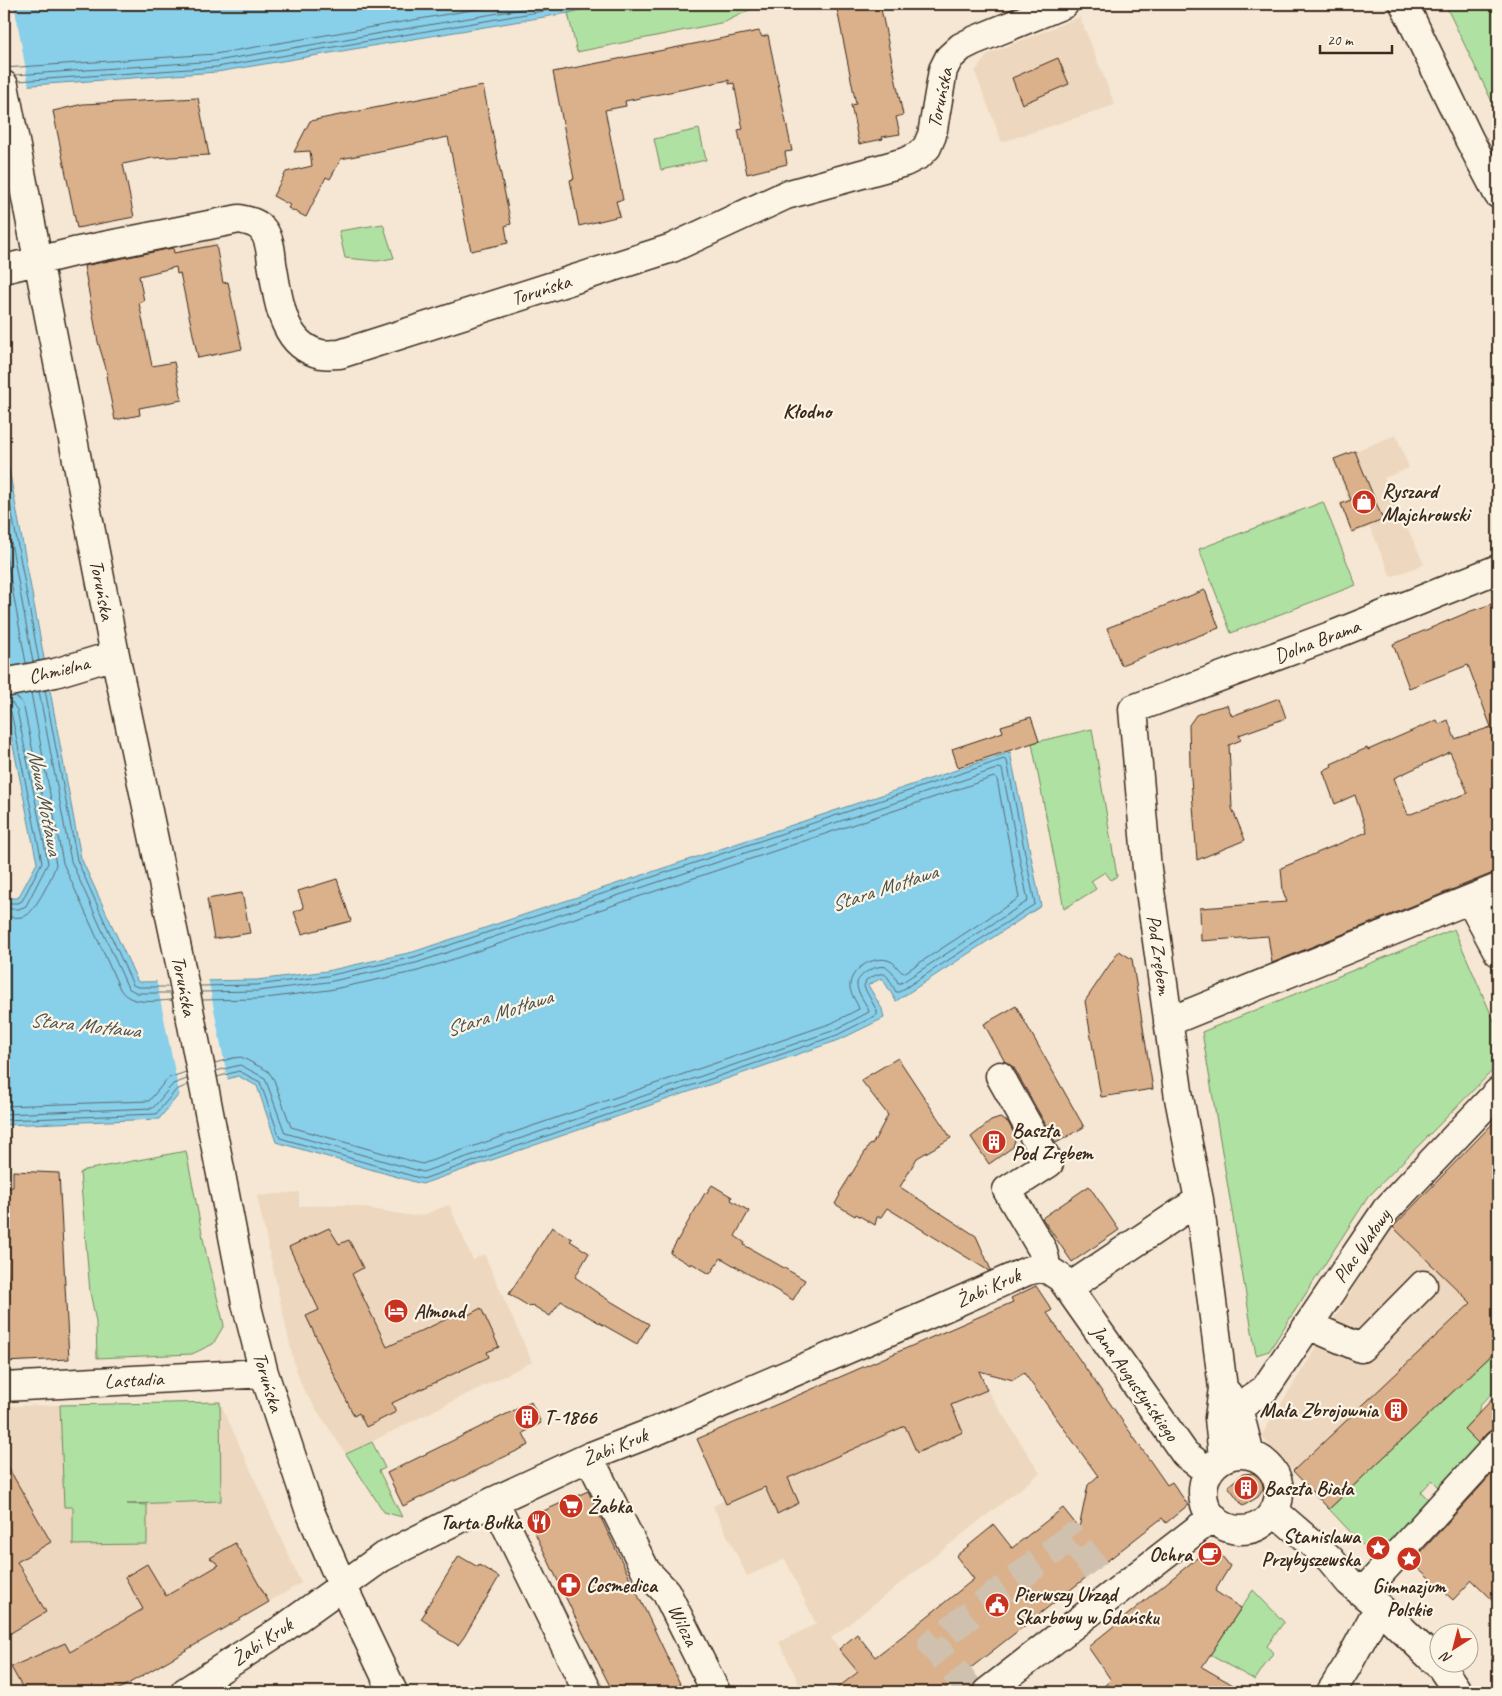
<svg xmlns="http://www.w3.org/2000/svg" width="1502" height="1696" font-family="Caveat,sans-serif">
<rect width="100%" height="100%" fill="#f5e7d3"/>
<filter id="ink" filterUnits="userSpaceOnUse"><feTurbulence type="fractalNoise" baseFrequency=".02" numOctaves="2"/><feDisplacementMap in="SourceGraphic" scale="10" xChannelSelector="R" yChannelSelector="G"/><feConvolveMatrix kernelMatrix="1 2 1 2 8 2 1 2 1" color-interpolation-filters="sRGB"/></filter>
<g filter="url(#ink)">
<path fill="#edd7be" d="M1080,17L1115,105L1002,142L975,72L988,54Z
M214,239L220,266L177,274L176,267L164,270L160,249Z
M1396,435L1409,468L1384,478L1424,564L1391,577L1370,527L1352,534L1339,503L1348,499L1333,460Z
M1498,1118V1349L1329,1509L1261,1436L1392,1226Z
M299,1192V1206L348,1205L413,1216L423,1215L449,1205L473,1260L484,1254L532,1362L346,1454L303,1389L294,1363L257,1196Z
M980,1374L987,1390L1040,1473L831,1638L857,1671L831,1692H803L779,1642L816,1624L785,1559L747,1576L713,1506Z
M220,1402L301,1583L114,1692H4V1406Z"/>
<path fill="#afe1a2" stroke="#758660" d="M605,4H761L725,22L577,52L568,13Z
M1445,4H1498V114Z
M699,129L706,160L661,170L654,139Z
M383,224L394,258L377,261L345,258L339,231Z
M1323,502L1356,585L1231,633L1199,549Z
M1092,729L1117,876L1111,880L1105,872L1091,881L1096,889L1064,909L1032,743Z
M1454,929L1494,1021L1498,1020V1065L1368,1197L1269,1351L1256,1355L1202,1032Z
M186,1151L206,1253L224,1325L213,1344L192,1354L97,1358L96,1322L90,1292L80,1173L85,1170Z
M1498,1349V1392L1492,1393L1480,1406L1478,1414L1464,1429L1482,1447L1443,1491L1432,1480L1421,1492L1432,1503L1387,1551L1377,1547L1370,1553L1329,1509Z
M220,1402L221,1501L127,1504L147,1505V1544L73,1545V1507H64L60,1405Z
M372,1442L385,1468L379,1471L402,1517L384,1512L346,1454Z
M1253,1590L1284,1622L1267,1646L1273,1653L1255,1680L1210,1655Z"/>
<path fill="#88cfea" stroke="#698d98" d="M4,4H605L568,13L217,72L4,87Z
M4,453H6L81,858L138,982L257,980L327,971L413,952L1010,752L1041,906L896,1001L882,978L868,985L882,1009L884,1018L839,1040L422,1184L276,1142L257,1086L238,1076L180,1093L159,1119L4,1125V898H18L37,863L4,701Z"/>
<path fill="#f5e7d3" d="M4,4H14L29,87L4,89Z
M208,978L228,1081L180,1097L156,979Z"/>
<g fill="none" stroke-linecap="round" stroke-linejoin="round">
<path stroke="#5a6c70" stroke-width="1" d="M4,68L215,54L507,4
M15,75L216,61L552,4
M18,81L217,67L584,4
M4,470L39,661
M4,504L33,662
M4,544L26,663
M45,690L77,860L133,985L138,987H169
M39,691L71,861L128,988L137,993H171
M31,693L63,863L120,989C130,1006 155,1001 172,1000
M4,701L12,703L17,710L48,863L26,906L19,909H4
M4,707L8,708L11,712L42,862L22,901L18,903H4
M4,916C11,917 20,919 27,915C36,909 54,874 56,864L24,708L21,701L15,696
M200,986L257,985L327,976L414,957L1004,759L1007,761L1035,904L899,992H896C885,972 887,969 866,980L864,987L877,1011V1015L837,1035L423,1179L280,1138L260,1082L239,1071L217,1077
M201,992L258,991L328,982L416,963L999,768L1002,769L1028,901L901,983H898C895,977 893,970 886,967C877,964 859,974 857,983C856,993 867,1003 869,1012L835,1030L423,1172L285,1133L265,1078L240,1065L216,1071
M202,1000L258,999L329,990L418,971L994,777L997,779L1019,898L904,973C898,971 896,963 890,961C874,954 848,970 850,988C851,995 857,1002 859,1009L832,1023L422,1164L291,1127L274,1080L268,1071L241,1057L233,1058L215,1063
M4,1106L149,1101L168,1078L186,1072
M4,1114L153,1108L173,1084L187,1079
M4,1120L156,1114L176,1090L188,1085"/>
</g>
<path fill="#dbb18c" stroke="#3b2a1e" fill-rule="evenodd" d="M836,4H880L903,115L896,117L900,134L882,137L883,139L859,144L851,105L856,104Z
M759,31L762,37L768,35L792,151L785,152L787,164L747,174L738,130L743,129L734,83L729,84V80L625,101L626,106L605,110L623,200L616,201L620,216L579,226L570,180L574,179L553,72Z
M1058,58L1069,84L1022,104L1012,78Z
M483,86L511,224L505,226L508,243L471,251L448,137L341,159L330,179L326,177L306,217L288,208L290,205L273,196L286,172L312,166L310,151L294,152L310,121Z
M198,98L209,155L152,158L123,164L134,217L77,228L53,111L83,104Z
M216,245L223,283L228,282L242,349L198,358L180,273L177,274L176,267L139,276L144,301L139,303L152,366L174,362L182,400L139,408L140,415L115,420L106,376L108,375L98,342L84,266L173,248L174,253Z
M1355,451L1383,520L1352,532L1341,504L1351,500L1334,459Z
M1205,590L1219,628L1121,665L1107,628Z
M1498,602V871L1272,963L1268,936L1201,941L1200,908L1287,902L1283,891L1281,868L1367,832L1355,795L1335,804L1323,771L1332,766L1331,764L1367,748L1368,750L1437,720L1439,724L1448,720L1455,739L1491,727L1468,665L1409,688L1393,644L1471,611ZM1450,752L1468,793L1408,815L1394,778Z
M1279,698L1286,718L1239,735L1241,740L1229,745L1232,808L1245,840L1197,860L1190,764L1189,725L1196,715L1211,709L1227,705L1232,716Z
M1031,717L1039,741L958,767L952,749L1003,732L1001,726Z
M337,879L351,921L302,934L294,912L304,908L298,891Z
M242,893L250,933L214,939L207,899Z
M1119,951L1132,959L1153,1089L1101,1097L1085,1001Z
M1016,1006L1084,1127L1056,1143L1014,1068L1005,1062L984,1024Z
M898,1058L951,1138L917,1158L900,1187L976,1236L991,1270L989,1271L887,1208L881,1217H877L875,1225L856,1214L855,1216L835,1204L840,1195L839,1194L870,1144L872,1145L888,1115L861,1080Z
M1000,1118L1008,1122L1016,1137L1013,1147L989,1164L971,1137L991,1121Z
M1498,1118V1349L1329,1509L1293,1471L1471,1303L1393,1227Z
M13,1171L59,1173L69,1359L4,1362V1309H10L6,1251H4V1233L8,1213L6,1188L13,1187Z
M712,1185L732,1197L731,1200L749,1211L735,1236L745,1243L744,1245L805,1280L793,1300L721,1258L710,1274L691,1263L690,1265L670,1253L705,1193L706,1194Z
M1089,1186L1119,1230L1072,1262L1042,1218Z
M552,1227L572,1239L570,1241L589,1253L575,1277L602,1296L649,1324L637,1344L561,1301L550,1316L532,1305L530,1307L509,1294Z
M329,1228L339,1244L349,1240L363,1268L352,1274L387,1347L466,1310L468,1315L481,1308L499,1347L487,1352L489,1357L392,1403L396,1412L366,1427L359,1413L354,1416L306,1316L319,1310L289,1247Z
M1036,1286L1052,1310L1047,1313L1167,1485L1172,1482L1188,1505L1166,1523L1162,1518L940,1692H832L858,1672L839,1649L857,1634L875,1657L909,1631L974,1579L956,1556L994,1525L1012,1548L1063,1508L1079,1528L1088,1485L1098,1476L1024,1373L1013,1380L979,1371L987,1390L951,1405L963,1432L917,1453L905,1426L788,1478L799,1503L777,1514L765,1487L726,1504L697,1439L1013,1302L1011,1298Z
M1498,1393V1429H1493L1487,1433L1478,1443L1464,1429Z
M531,1402L541,1423L523,1433L529,1445L403,1506L387,1473Z
M4,1460L51,1542L17,1562L46,1612L4,1637Z
M1498,1467V1605L1472,1580L1453,1600L1412,1562Z
M1253,1473L1263,1480V1490L1258,1497L1243,1506L1228,1486L1243,1474Z
M588,1491L637,1593L684,1692H613L576,1619L528,1518Z
M235,1543L269,1602L114,1692H25L11,1667L65,1643L70,1652L143,1609L125,1577L147,1564L166,1596L219,1565L210,1558Z
M1213,1545L1230,1566L1215,1591L1241,1608L1202,1667L1245,1692H1097L1111,1680L1088,1647Z
M459,1556L478,1567L479,1565L499,1577L464,1637L458,1645L438,1633L439,1631L421,1619L426,1611L425,1610Z"/>
<g fill="none" stroke-linecap="round" stroke-linejoin="round">
<path stroke="#d0c1af" stroke-width="28" stroke-dasharray="28 14" stroke-linecap="butt" d="M972,1692L932,1644L1071,1537L1114,1593"/>
<defs>
<path id="minor" d="M1404,4L1469,139L1498,194
M4,85L115,655L180,963L246,1303L264,1373L309,1509L342,1585L393,1692
M4,269L74,252L239,219C248,221 257,222 263,230C270,239 271,252 272,263C278,296 281,346 321,354C327,355 334,354 340,354L672,248L786,195L905,162L919,155L927,147L932,135L943,70L949,58L961,47L973,41L1064,4
M4,683L55,673L115,655
M1470,900L1498,952
M1168,1022L1498,888
M1000,1076L1049,1163L1007,1190L1042,1249L1045,1259L1044,1267
M1068,1288L1199,1200
M1308,1325L1361,1348L1423,1285
M4,1387L264,1373
M1227,1393L1238,1408L1250,1455
M1238,1408L1265,1389L1386,1210L1498,1092
M1203 1492a38 38 0 1 1 76 0a38 38 0 1 1-76 0Z
M589,1457L646,1571L666,1592L716,1692
M1223,1458L1219,1418L1223,1388L1199,1200L1179,1098L1147,869L1133,709L1336,634L1498,569
M494,1501L588,1692
M1274,1511L1330,1559L1349,1582L1379,1607L1441,1667L1458,1692
M1362,1593L1498,1444
M185,1692L284,1628L381,1558L494,1501L589,1457L661,1429L939,1310L1027,1271L1044,1267L1061,1278L1185,1454L1209,1472
M987,1692L1213,1517
M1331,1692L1346,1668L1379,1607"/>
</defs>
<use href="#minor" stroke="#3b2a1e" stroke-width="31"/>
<use href="#minor" stroke="#fcf5e5" stroke-width="28"/>
</g>
</g>
<defs>
<symbol id="shop-disc" viewBox="-11 -11 22 22"><circle r="9.5" fill="#c8321e" stroke="#fcf5e5"/><path d="M-5-2.5h2.3a2.7 3.5 0 0 1 5.4 0H5L5.5 6h-11ZM-1.5-2.5h3a1.5 2.3 0 0 0-3 0Z" fill="#fff"/></symbol>
<symbol id="building-disc" viewBox="-11 -11 22 22"><circle r="9.5" fill="#c8321e" stroke="#fcf5e5"/><path d="M-4-6H4V6H1V3H-1V6H-4ZM-2.5-4.3h1.7v1.8h-1.7ZM.8-4.3h1.7v1.8H.8ZM-2.5-1h1.7V.8h-1.7ZM.8-1h1.7V.8H.8Z" fill="#fff"/></symbol>
<symbol id="hotel-disc" viewBox="-11 -11 22 22"><circle r="9.5" fill="#c8321e" stroke="#fcf5e5"/><path d="M-6-4.5h1.5V1H6V5H4.5V3h-9V5H-6ZM-4 0a1.8 1.8 0 1 1 3.6 0ZM.5 0V-2.5h3Q6-2.5 6 0Z" fill="#fff"/></symbol>
<symbol id="supermarket-disc" viewBox="-11 -11 22 22"><circle r="9.5" fill="#c8321e" stroke="#fcf5e5"/><path d="M-6-5.5h2.5l.6 2H6L4.5 2H-2.5L-4.4-4H-6ZM-1.5 3.2a1.3 1.3 0 1 0 .1 0ZM3 3.2a1.3 1.3 0 1 0 .1 0Z" fill="#fff"/></symbol>
<symbol id="restaurant-disc" viewBox="-11 -11 22 22"><circle r="9.5" fill="#c8321e" stroke="#fcf5e5"/><path d="M-5-6h1v4h1v-4h1v4h1v-4h1v5L-1.5 .5V6h-2V.5L-5-1ZM5-6V6H3V1.5H1.5Q1.5-4 5-6Z" fill="#fff"/></symbol>
<symbol id="sight-disc" viewBox="-11 -11 22 22"><circle r="9.5" fill="#c8321e" stroke="#fcf5e5"/><path d="M0-6L1.8-2.2L6-1.7L2.9 1.2L3.7 5.4L0 3.3L-3.7 5.4L-2.9 1.2L-6-1.7L-1.8-2.2Z" fill="#fff"/></symbol>
<symbol id="cafe-disc" viewBox="-11 -11 22 22"><circle r="9.5" fill="#c8321e" stroke="#fcf5e5"/><path d="M-5.5-4.5H6V0H3Q3 3.5 0 3.5H-2.5Q-5.5 3.5-5.5 0ZM3-3.2v2h1.7v-2ZM-6 4.5H4V6H-6Z" fill="#fff"/></symbol>
<symbol id="pharmacy-disc" viewBox="-11 -11 22 22"><circle r="9.5" fill="#c8321e" stroke="#fcf5e5"/><path d="M-2-6h4v4h4v4h-4v4h-4v-4h-4v-4h4Z" fill="#fff"/></symbol>
<symbol id="civic-disc" viewBox="-11 -11 22 22"><circle r="9.5" fill="#c8321e" stroke="#fcf5e5"/><path d="M-.6-6.5H3V-4.5H.6V-3L4-1V1h2V6H-6V1h2V-1L-.6-3ZM-1.2 2.5V6h2.4V2.5Z" fill="#fff"/></symbol>
</defs>
<g fill-rule="evenodd">
<use href="#shop-disc" x="1350" y="488" width="28" height="28"/>
<use href="#building-disc" x="980" y="1128" width="28" height="28"/>
<use href="#hotel-disc" x="382" y="1297" width="28" height="28"/>
<use href="#building-disc" x="1382" y="1396" width="28" height="28"/>
<use href="#building-disc" x="513" y="1403" width="28" height="28"/>
<use href="#building-disc" x="1232" y="1474" width="28" height="28"/>
<use href="#supermarket-disc" x="557" y="1492" width="28" height="28"/>
<use href="#restaurant-disc" x="525" y="1508" width="28" height="28"/>
<use href="#sight-disc" x="1364" y="1534" width="28" height="28"/>
<use href="#cafe-disc" x="1196" y="1540" width="28" height="28"/>
<use href="#sight-disc" x="1395" y="1545" width="28" height="28"/>
<use href="#pharmacy-disc" x="555" y="1571" width="28" height="28"/>
<use href="#civic-disc" x="983" y="1591" width="28" height="28"/>
</g>
<g text-anchor="middle" dominant-baseline="central" stroke-width="4.5" stroke-linejoin="round" paint-order="stroke">
<g font-size="20" fill="#3b2a1e" stroke="#fcf5e5">
<text transform="translate(940 98) rotate(-78)">Toruńska</text>
<text transform="translate(541 290) rotate(-18)">Toruńska</text>
<text transform="translate(102 590) rotate(79)">Toruńska</text>
<text transform="translate(1317 641) rotate(-21)">Dolna Brama</text>
<text transform="translate(59 670) rotate(-14)">Chmielna</text>
<text transform="translate(1159 955) rotate(82)">Pod Zrębem</text>
<text transform="translate(184 986) rotate(79)">Toruńska</text>
<text transform="translate(1362 1246) rotate(-55)">Plac Wałowy</text>
<text transform="translate(988 1288) rotate(-24)">Żabi Kruk</text>
<text transform="translate(134 1380) rotate(-3)">Lastadia</text>
<text transform="translate(268 1382) rotate(73)">Toruńska</text>
<text transform="translate(1135 1383) rotate(55)">Jana Augustyńskiego</text>
<text transform="translate(615 1447) rotate(-22)">Żabi Kruk</text>
<text transform="translate(683 1625) rotate(64)">Wilcza</text>
<text transform="translate(262 1642) rotate(-34)">Żabi Kruk</text>
</g>
<g font-size="20" font-weight="bold" fill="#3b2a1e" stroke="#fcf5e5" text-anchor="start">
<text x="1382" y="491">Ryszard<tspan x="1382" dy="23">Majchrowski</tspan></text>
<text x="1012" y="1130">Baszta<tspan x="1012" dy="23">Pod Zrębem</tspan></text>
<text x="414" y="1311">Almond</text>
<text x="1378" y="1410" text-anchor="end">Mała Zbrojownia</text>
<text x="544" y="1417">T-1866</text>
<text x="1264" y="1488">Baszta Biała</text>
<text x="588" y="1506">Żabka</text>
<text x="522" y="1522" text-anchor="end">Tarta Bułka</text>
<text x="1360" y="1536" text-anchor="end">Stanislawa<tspan x="1360" dy="23">Przybyszewska</tspan></text>
<text x="1192" y="1554" text-anchor="end">Ochra</text>
<text x="586" y="1585">Cosmedica</text>
<text x="1409" y="1586" text-anchor="middle">Gimnazjum<tspan x="1409" dy="23">Polskie</tspan></text>
<text x="1014" y="1594">Pierwszy Urząd<tspan x="1014" dy="23">Skarbowy w Gdańsku</tspan></text>
</g>
<g font-size="21" font-weight="bold" fill="#3b2a1e" stroke="#fcf5e5">
<text x="807" y="411">Kłodno</text>
</g>
<g font-size="21" font-style="italic" fill="#4e5351" stroke="#fcf5e5">
<text transform="translate(45 802) rotate(79)">Nowa Motława</text>
<text transform="translate(884 888) rotate(-18)">Stara Motława</text>
<text transform="translate(499 1013) rotate(-18)">Stara Motława</text>
<text transform="translate(85 1025) rotate(6)">Stara Motława</text>
</g>
</g>
<rect width="1502" height="1696" fill="none" stroke="#fcf5e5" stroke-width="20"/>
<rect x="10" y="10" width="1482" height="1676" fill="none" stroke="#3b2a1e" stroke-width="2" filter="url(#ink)"/>
<g transform="translate(1454 1648) rotate(216)"><circle r="24" fill="#fcf5e5" stroke="#afa495"/>
<path d="M0-4L9 19L0 12L-9 19Z" fill="#c8321e"/>
<text y="-8" font-size="14" font-weight="bold" text-anchor="middle" fill="#3b2a1e">N</text>
</g>
<path d="M1320 45v8h72v-8" fill="none" stroke="#3b2a1e" stroke-width="2.5"/>
<text x="1327" y="45" font-size="15" fill="#3b2a1e" stroke="#fcf5e5" stroke-width="4" paint-order="stroke">20 m</text>
</svg>
